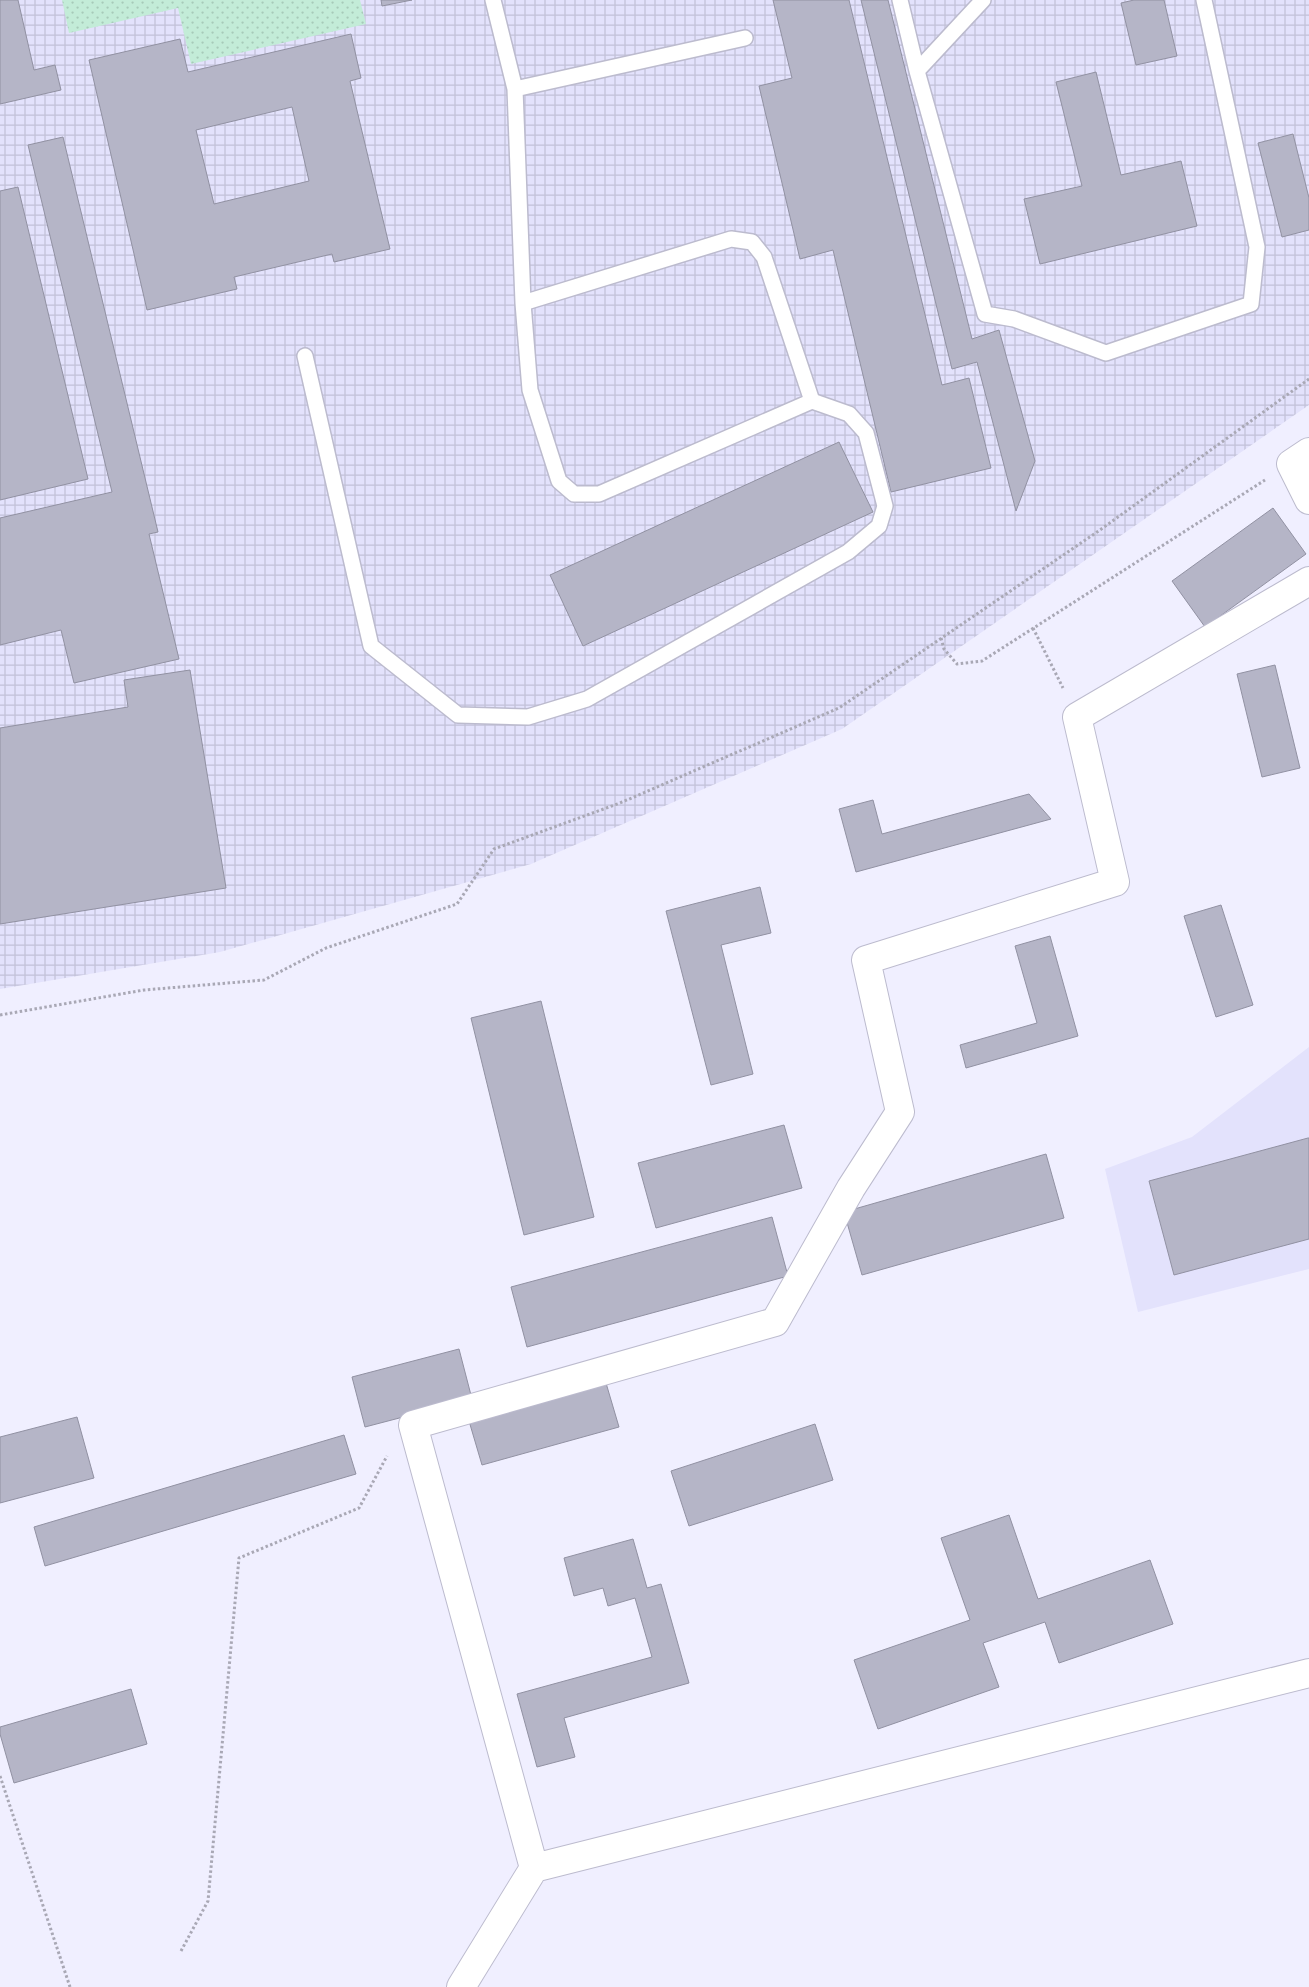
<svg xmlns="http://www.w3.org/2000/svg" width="1309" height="1987" font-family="'Open Sans',sans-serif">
<defs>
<pattern id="industrial-grid" width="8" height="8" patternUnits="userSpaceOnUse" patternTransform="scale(1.25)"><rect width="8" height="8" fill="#e3e2fc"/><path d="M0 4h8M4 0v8" fill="none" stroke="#c2c1d8"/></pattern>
<pattern id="grass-dots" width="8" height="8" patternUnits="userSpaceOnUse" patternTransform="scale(1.25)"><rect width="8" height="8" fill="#c3ecd8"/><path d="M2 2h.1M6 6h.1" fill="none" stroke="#a7cab9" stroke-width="1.8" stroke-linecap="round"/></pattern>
</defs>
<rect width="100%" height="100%" fill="#f0efff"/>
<path fill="#e3e2fc" d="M1309,1047V1269L1138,1312L1105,1169L1192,1137Z"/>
<path fill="url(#industrial-grid)" d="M0,0H1309V405L842,729L531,864L220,952L0,989Z"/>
<path fill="url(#grass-dots)" d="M62,0H360L366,24L191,64L178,8L69,33Z"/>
<path fill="#b5b5c7" stroke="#9191a2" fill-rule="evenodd" d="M0,0H18L34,70L55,65L61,90L0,104Z
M381,0H412L382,6Z
M773,0H849L942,385L969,378L991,468L891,492L833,250L800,259L759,86L792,78Z
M861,0H888L972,339L999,330L1035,461L1016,511L977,362L952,369Z
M1134,0H1164L1177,56L1136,65L1121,3Z
M351,34L361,78L350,81L390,249L334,262L332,254L234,277L237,289L147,310L89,60L180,39L188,72ZM292,107L309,181L214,204L196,130Z
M1096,72L1121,175L1181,161L1197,226L1040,264L1024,199L1082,186L1056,82Z
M1293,134L1309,198V230L1282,237L1258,143Z
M63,137L158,532L149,534L179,659L74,683L61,630L0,645V518L112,492L28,145Z
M18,187L88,479L0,500V191Z
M839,442L873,512L583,646L550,575Z
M1273,508L1306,554L1205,627L1172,581Z
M1275,665L1300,768L1262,777L1237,674Z
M190,670L226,888L0,924V728L128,707L124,680Z
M1029,794L1051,819L856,872L839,809L873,800L882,834Z
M760,887L771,933L721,945L753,1074L711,1085L666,911Z
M1221,905L1253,1005L1216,1017L1184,916Z
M1050,936L1078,1036L966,1068L960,1045L1037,1023L1015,946Z
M541,1001L594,1217L524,1235L471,1018Z
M784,1125L802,1188L656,1228L638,1163Z
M1308,1138H1309V1239L1174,1275L1149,1181Z
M1046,1154L1064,1218L862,1275L844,1212Z
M772,1217L788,1276L527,1347L511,1287Z
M459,1349L472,1399L365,1427L352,1377Z
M606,1383L619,1427L482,1465L469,1421Z
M77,1417L94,1478L0,1503V1437Z
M815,1424L833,1480L689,1526L671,1471Z
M344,1435L356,1474L45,1566L34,1527Z
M1009,1515L1038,1599L1150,1560L1173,1624L1059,1663L1045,1622L983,1643L999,1687L878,1729L854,1660L970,1620L941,1538Z
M633,1539L647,1588L661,1584L689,1683L564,1718L575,1757L537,1767L517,1694L652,1657L635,1598L608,1606L603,1588L574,1596L564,1558Z
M131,1689L147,1744L14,1783L0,1734V1727Z"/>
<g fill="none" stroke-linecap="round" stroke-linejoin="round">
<defs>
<path id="lane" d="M900,0L917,71L985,314L1014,319L1106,353L1251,304L1257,247L1204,0
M917,71L983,0
M515,89L745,38
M523,303L731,239L752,242L764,257L812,401
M305,356L371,646L458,715L528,717L587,699L848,552L879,526L885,506L866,433L849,414L812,401L599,494H574L559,481L530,390L523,303L515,89L493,0"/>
<path id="street" d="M1309,452L1291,464L1309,500
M1309,581L1077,717L1115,882L866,960L900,1112L851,1188L775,1322L413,1425L534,1868L1309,1673
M461,1987L534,1868"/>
</defs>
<use href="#lane" stroke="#bcbbce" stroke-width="18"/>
<use href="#street" stroke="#bcbbce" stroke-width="30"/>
<path stroke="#a9a8b5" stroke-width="3" stroke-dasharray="2.5 2.5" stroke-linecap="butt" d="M1033,628L1063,688
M941,638L944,649L957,664L982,661L1265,480
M0,1015L144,990L264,980L326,948L457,904L494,849L620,803L839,708L1100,530L1309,379
M0,1776L70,1987
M181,1951L208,1901L239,1558L359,1508L387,1456"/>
<use href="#lane" stroke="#fff" stroke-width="15"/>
<use href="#street" stroke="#fff" stroke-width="28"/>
</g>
</svg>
